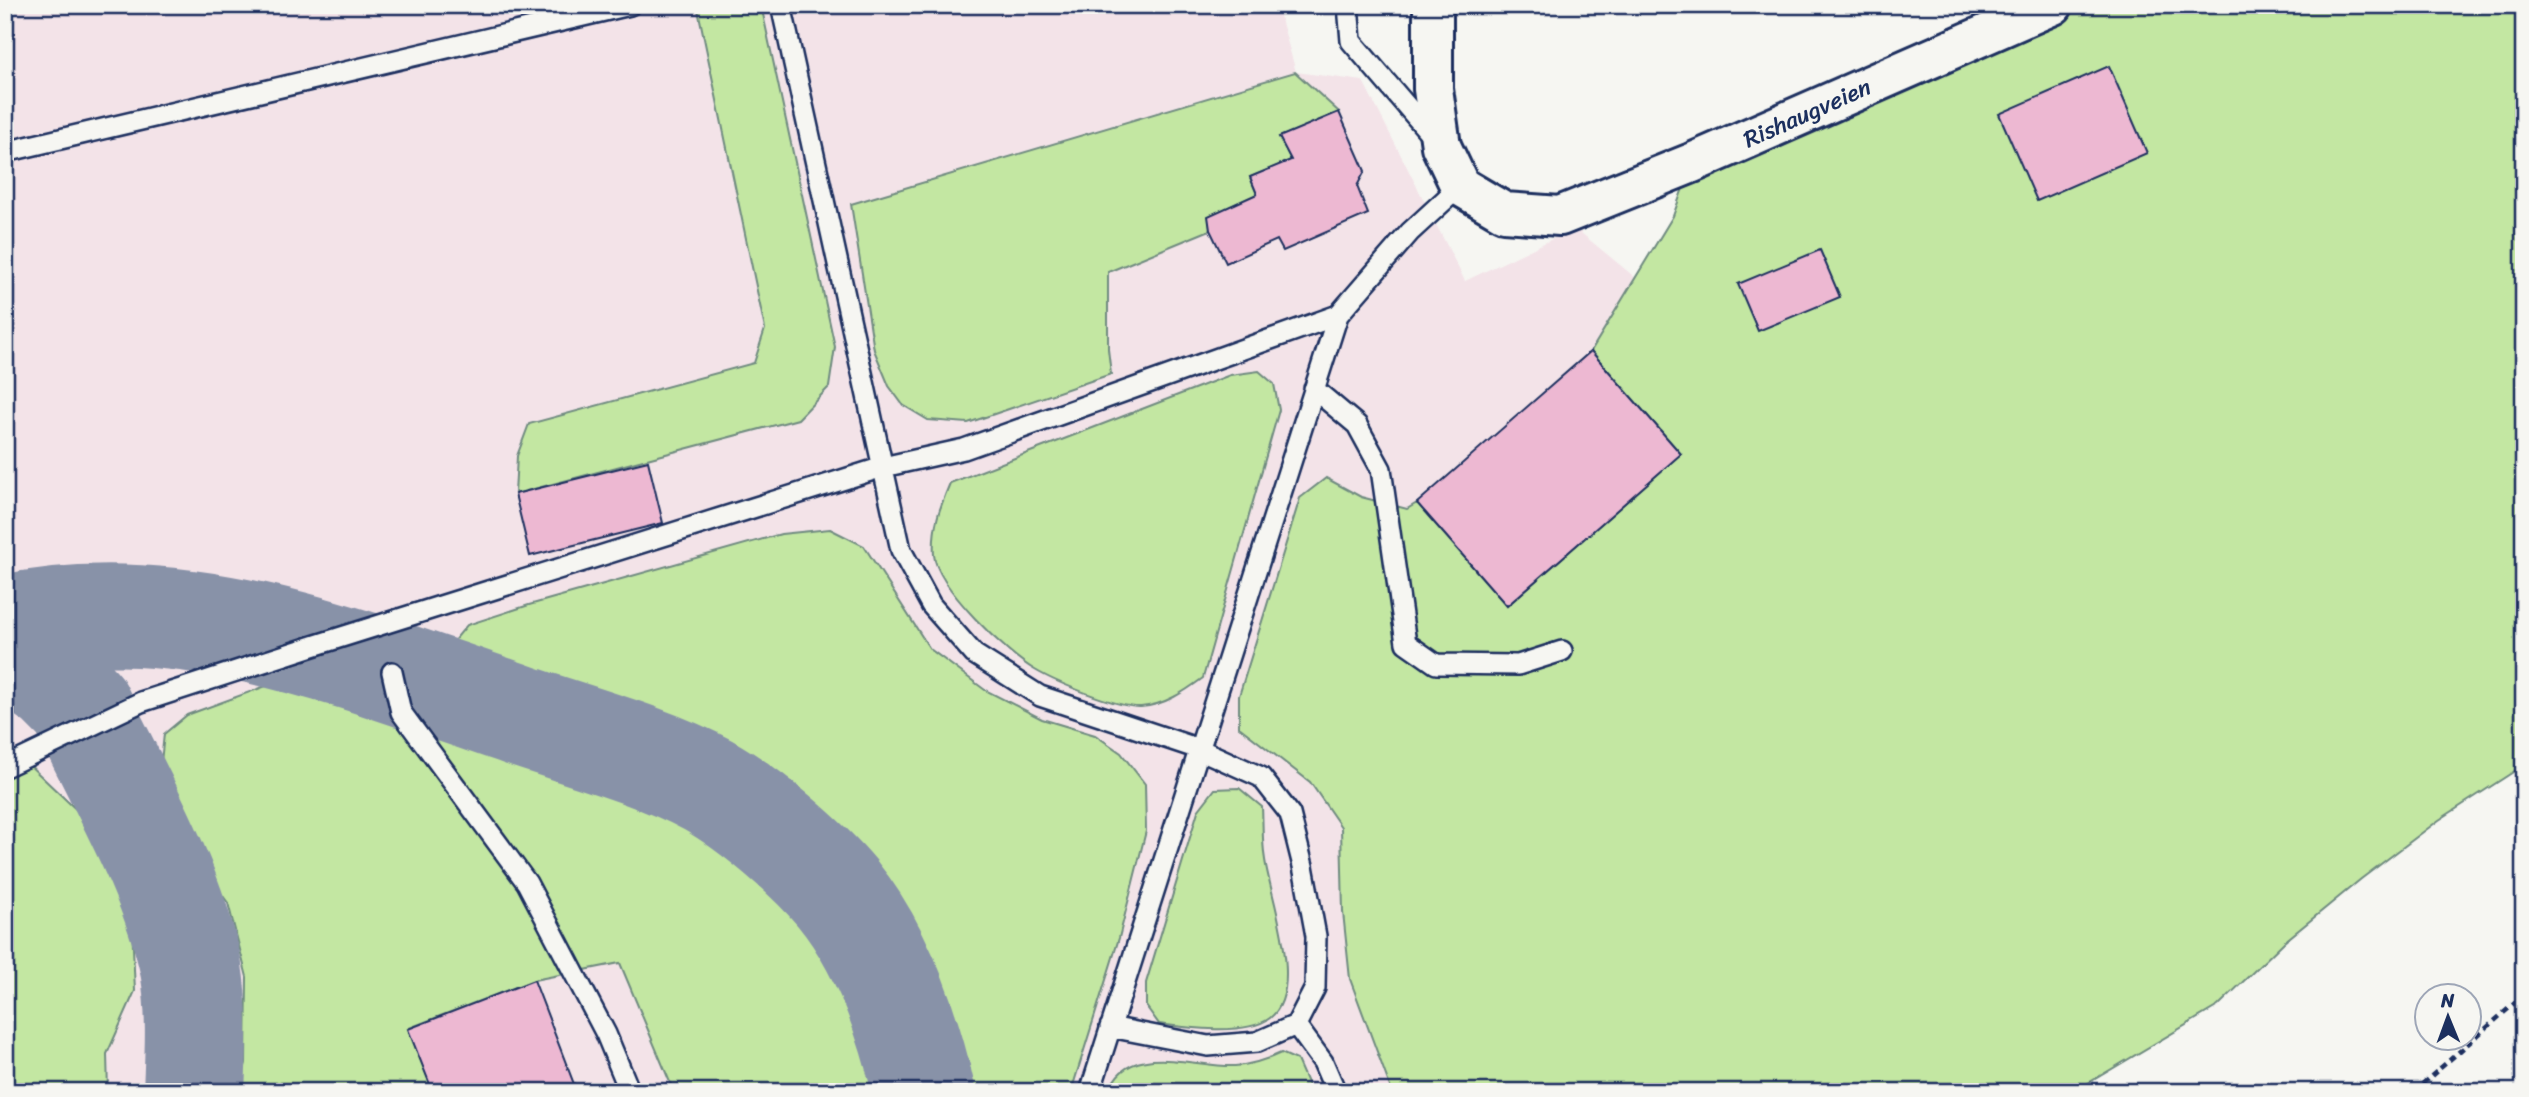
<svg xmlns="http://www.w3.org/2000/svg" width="2529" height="1097" font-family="Sriracha,sans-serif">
<rect width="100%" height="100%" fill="#f6f6f2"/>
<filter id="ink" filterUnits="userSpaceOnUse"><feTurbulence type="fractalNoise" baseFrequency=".0143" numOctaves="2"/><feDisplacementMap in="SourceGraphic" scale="14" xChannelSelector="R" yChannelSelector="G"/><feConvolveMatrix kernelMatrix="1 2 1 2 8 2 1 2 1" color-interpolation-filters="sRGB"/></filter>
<g filter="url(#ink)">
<path fill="#f3e3e8" d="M5,5H1277L1296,72L1363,81L1465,281L1575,228L1799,412L1585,1092H5Z"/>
<path fill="#c3e7a2" stroke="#6f8b80" stroke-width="2" d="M697,5H761L835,347L829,387L798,419L515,494L517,456L529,424L754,363L765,329Z
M2053,5H2524V765L2439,820L2361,879L2284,942L2218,1006L2073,1092H1392L1350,979L1343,912L1341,827L1310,782L1239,727V696L1300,498L1326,478L1361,497L1407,509L1417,503L1507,606L1681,454L1591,351L1673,216L1692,163Z
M1295,72L1339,112L1280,137L1291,160L1250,177L1257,194L1209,216L1210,230L1108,272V349L1111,374L968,423L928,420L903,405L889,386L874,350L851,204Z
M1259,371L1274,384L1279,410L1203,678C1184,692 1165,705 1141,707C1118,708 1055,682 1035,670C1007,654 937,587 934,555C932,527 940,507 950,483L1230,375Z
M830,529L864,546L930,649L985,690L1042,719L1095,735L1121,753L1145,784L1146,831L1119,938L1071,1092H971L946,991L895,899L841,836L767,774L696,732L447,649L467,625L529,605L781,534Z
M296,675C386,706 477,736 567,768C625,789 686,809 736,845C812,899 866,1001 881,1092H674L620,963L534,980L409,1028L433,1092H238L246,1063L247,977L228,903L182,839L159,781L164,734L187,715Z
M5,742L84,817L103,846L132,926L135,991L107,1054L108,1092H5Z
M1239,788L1262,807C1263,824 1262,843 1265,860C1271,899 1306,990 1270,1018C1246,1036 1187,1028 1159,1024L1146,1006V983L1198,811L1215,789Z
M1281,1053L1297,1060L1311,1092H1109C1125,1039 1196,1068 1235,1066C1252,1065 1266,1060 1281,1053Z"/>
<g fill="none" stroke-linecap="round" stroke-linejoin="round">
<path stroke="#8892a8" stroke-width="102" d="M5,626C180,587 356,660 518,715C579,736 652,755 708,785C749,808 807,857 837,893C883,949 908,1022 924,1092
M5,646L57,683L80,706C118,785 174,882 191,968C198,1009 196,1050 194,1091"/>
</g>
<path fill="#edb8d2" stroke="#1b2f5e" stroke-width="2" d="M2109,66L2147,153L2037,201L1999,114Z
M1339,112L1365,171L1357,186L1368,214L1283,251L1277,240L1226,263L1210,230L1208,216L1257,194L1250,177L1291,160L1279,137Z
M1820,250L1840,297L1758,331L1738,284Z
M1591,351L1681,454L1507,606L1417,503Z
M648,461L663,523L530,556L515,494Z
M534,980L577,1092H433L408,1029Z"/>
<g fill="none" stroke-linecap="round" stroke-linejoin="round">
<defs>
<path id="service" d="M781,5L901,550L931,605L974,654L1040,696L1199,749L1261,777L1290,814L1303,866L1316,936L1315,988L1296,1025L1257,1042L1208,1046L1110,1027
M1348,5L1351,41L1434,138
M5,152L630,5
M1338,315L1410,232L1460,186
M1314,389L1357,425L1381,469L1406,643L1436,664L1518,665L1562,651
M392,672L401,712L527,883L606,1034L630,1092
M5,767L141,702L313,646L883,467L964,449L1338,315L1090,1092
M1296,1025L1323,1062L1336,1092"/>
<path id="minor" d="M1433,5V89L1441,146L1460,186L1504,212L1560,216L1692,163L2053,5"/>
</defs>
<use href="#service" stroke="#1b2f5e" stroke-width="24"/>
<use href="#minor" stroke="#1b2f5e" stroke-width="44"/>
<path stroke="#1b2f5e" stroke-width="4.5" stroke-dasharray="7 5" stroke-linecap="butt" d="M2413,1092L2524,995"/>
<use href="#service" stroke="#f6f6f2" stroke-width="19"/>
<use href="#minor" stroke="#f6f6f2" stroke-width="38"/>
</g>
</g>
<g text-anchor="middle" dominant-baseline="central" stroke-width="7" stroke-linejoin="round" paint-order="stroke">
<g font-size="24" fill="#1b2f5e" stroke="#f6f6f2">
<text transform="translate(1807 113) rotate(-24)">Rishaugveien</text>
</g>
</g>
<rect width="2529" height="1097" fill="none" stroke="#f6f6f2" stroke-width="28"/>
<rect x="14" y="14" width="2501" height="1069" fill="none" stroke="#1b2f5e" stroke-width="2.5" filter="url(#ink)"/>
<g transform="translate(2448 1017) rotate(359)"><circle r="33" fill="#f6f6f2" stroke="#9ea6b7" stroke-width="2"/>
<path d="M0-5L12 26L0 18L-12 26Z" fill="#1b2f5e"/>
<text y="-10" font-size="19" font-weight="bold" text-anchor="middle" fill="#1b2f5e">N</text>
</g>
</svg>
